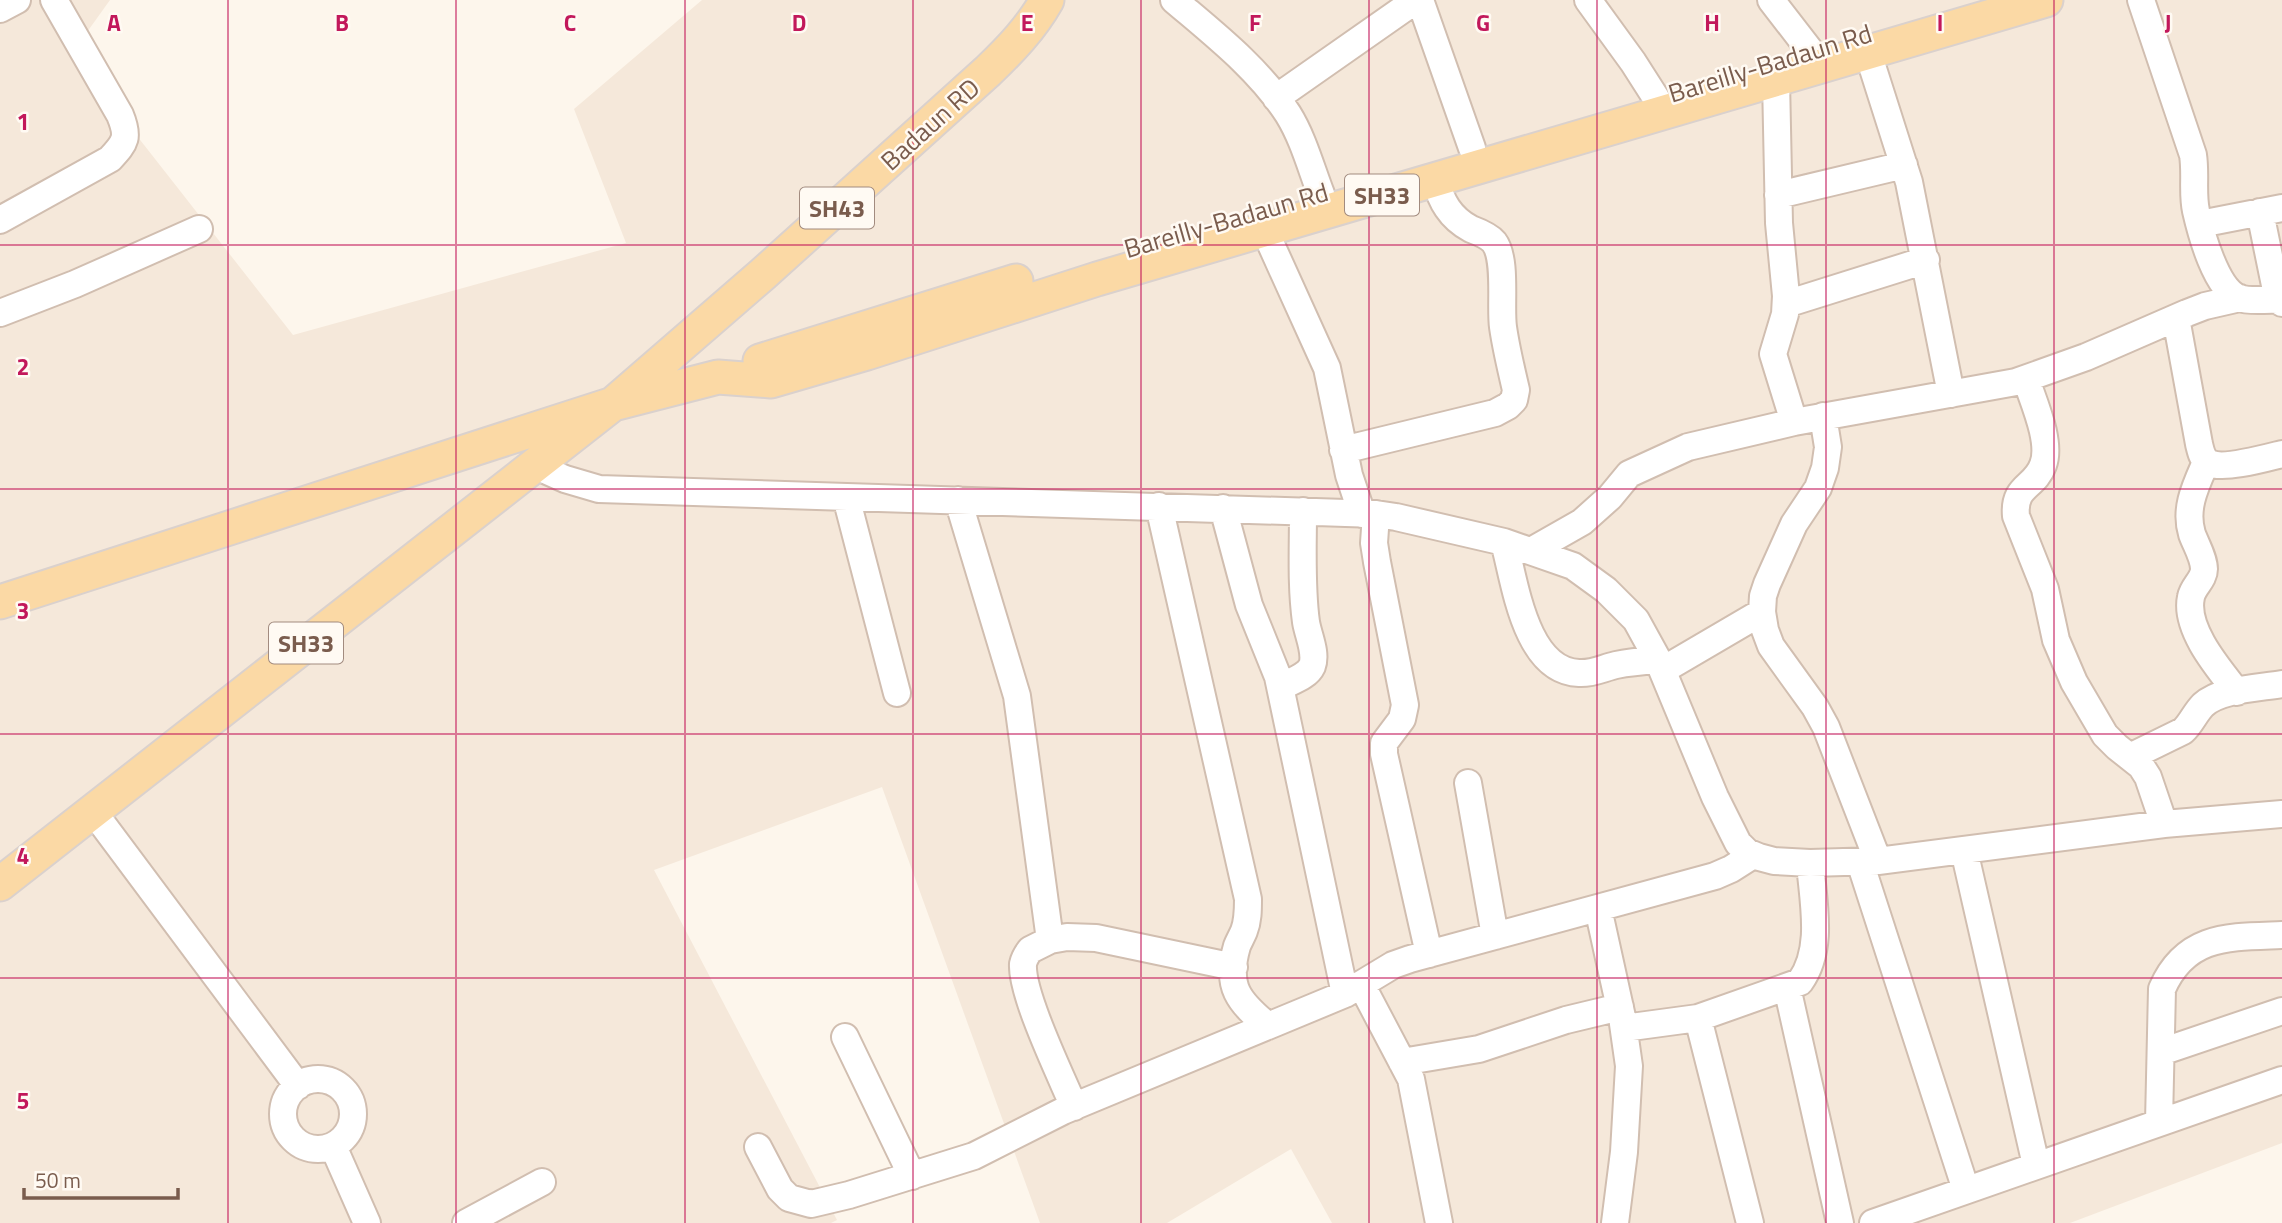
<svg xmlns="http://www.w3.org/2000/svg" width="2282" height="1223" font-family="'Titillium Web',sans-serif">
<rect width="100%" height="100%" fill="#fdf6ec"/>
<path fill="#f5e8da" d="M0,0H110L72,53L293,335L626,243L574,109L702,0H2282V1143L2070,1223H1332L1291,1149L1167,1223H1040L882,787L654,870L837,1220L831,1223H0Z"/>
<g fill="none" stroke-linecap="round" stroke-linejoin="round">
<defs>
<path id="minor" d="M1174,0C1214,34 1259,69 1288,114C1303,138 1311,168 1321,194
M1420,0L1472,148
M1588,0L1633,62L1656,98
M1771,0L1822,66
M2141,0L2193,155C2196,174 2192,193 2196,211C2201,233 2216,289 2239,298C2250,302 2266,299 2278,300L2282,303
M0,9L17,0
M1868,53L1909,182L1951,394
M1776,80L1779,223L1786,296L1785,314L1773,354L1794,422
M1276,98L1416,0
M1778,195L1904,165
M2260,212L2278,300
M0,220L110,159C126,142 129,137 120,115L54,0
M2200,224L2282,208
M1264,229L1327,368L1349,475L1362,514
M1786,304L1926,260
M0,313L75,284L199,229
M2176,318L2199,444C2201,452 2202,459 2209,463C2223,470 2266,458 2282,454
M2026,379C2033,401 2052,442 2043,465C2035,488 2013,485 2016,516L2045,589L2056,640L2074,682L2105,735L2117,747L2141,766L2148,777L2164,824
M1823,416L1828,447L1825,468L1818,488L1794,524L1767,584L1763,596L1762,612L1765,630L1771,646L1815,707L1826,727L1878,861
M1343,450L1495,413L1508,406L1514,400L1516,390C1511,369 1506,348 1503,327C1500,306 1507,259 1494,242C1489,236 1479,232 1471,229C1450,218 1441,201 1435,179
M2206,462C2196,485 2184,508 2192,534C2196,545 2204,558 2204,569C2204,580 2193,586 2191,597C2184,629 2219,669 2237,692
M536,466L565,479L599,489L1376,514L1396,517L1504,542L1573,566L1606,590L1636,620L1658,660L1715,797L1738,843L1747,852L1759,857L1774,861L1810,863L1878,861L2164,824L2282,814
M846,497L897,693
M958,500L1017,696L1050,940
M1159,506L1248,899C1248,910 1248,921 1244,931C1242,936 1239,941 1237,946C1225,987 1239,1002 1268,1026
M1223,508L1249,605L1278,677L1345,994
M1376,514L1374,543L1377,562L1405,705L1402,719L1384,743V754L1429,954
M1504,542C1515,582 1525,671 1579,673C1592,674 1603,668 1616,665C1630,662 1644,661 1658,660
M1531,551L1582,522L1610,497L1629,474L1688,447L1794,422L2016,382L2086,357L2187,313L2205,306L2240,298
M1663,670L1762,612
M1281,687C1291,681 1307,677 1312,666C1317,653 1308,635 1306,622C1301,586 1303,548 1303,511
M2130,757L2183,731C2191,724 2195,713 2203,705C2220,689 2259,688 2282,684
M1468,783L1495,936
M92,810L298,1086
M1964,850L2036,1165
M1860,862L1966,1190
M1598,908L1622,1017L1629,1066L1624,1152L1615,1223
M1361,984L1411,1079L1439,1223
M1787,987L1840,1223
M1698,1018L1750,1223
M1624,1028L1698,1018L1800,982C1824,949 1813,902 1810,863
M845,1037L912,1176
M2161,1052L2282,1011
M1402,1062L1479,1049L1566,1020L1620,1007
M283 1114a35 35 0 1 1 70 0a35 35 0 1 1-70 0Z
M1074,1107C1061,1076 1021,994 1023,964C1024,959 1027,954 1030,950L1050,940L1067,937L1096,938L1234,967
M2159,1122L2162,989C2186,934 2230,937 2282,935
M333,1146L367,1223
M758,1147L780,1189L789,1198L811,1204L849,1195L974,1156L1063,1111L1345,994L1393,965L1410,959L1715,876L1731,869L1753,855
M466,1223L542,1182
M1873,1223L2282,1080"/>
<path id="major" d="M760,361L1016,281
M0,602L613,404L718,377L771,381L867,353L1097,279L2046,0
M0,884L613,404L763,274L988,71C1011,49 1031,28 1047,0"/>
</defs>
<use href="#minor" stroke="#d1beb0" stroke-width="30"/>
<use href="#major" stroke="#dad1cd" stroke-width="37"/>
<use href="#minor" stroke="#fff" stroke-width="26"/>
<use href="#major" stroke="#fbd9a5" stroke-width="33"/>
</g>
<path fill="none" stroke="#c2185b" stroke-width="2" stroke-opacity="0.55" d="M228,0V1223M456,0V1223M685,0V1223M913,0V1223M1141,0V1223M1369,0V1223M1597,0V1223M1826,0V1223M2054,0V1223M0,245H2282M0,489H2282M0,734H2282M0,978H2282"/>
<g text-anchor="middle" dominant-baseline="central" stroke-width="5" stroke-linejoin="round" paint-order="stroke">
<g fill="#fffaf3" stroke="#a28b7f" stroke-width="2">
<rect x="1345" y="174.5" width="74" height="41" rx="5"/>
<rect x="800" y="187.5" width="74" height="41" rx="5"/>
<rect x="269" y="622.5" width="74" height="41" rx="5"/>
</g>
<g font-size="24" font-weight="bold" fill="#7a5c4d">
<text x="1382" y="195">SH33</text>
<text x="837" y="208">SH43</text>
<text x="306" y="643">SH33</text>
</g>
<g font-size="26" fill="#7a5c4d" stroke="#fffaf3">
<text transform="translate(1770 63) rotate(-17)">Bareilly-Badaun Rd</text>
<text transform="translate(930 124) rotate(-42)">Badaun RD</text>
<text transform="translate(1226 220) rotate(-16)">Bareilly-Badaun Rd</text>
</g>
</g>
<g font-size="23" text-anchor="middle" font-weight="bold" fill="#c2185b" stroke="#fffaf3" stroke-width="5" stroke-linejoin="round" paint-order="stroke">
<text x="114" y="31">A</text>
<text x="342" y="31">B</text>
<text x="570" y="31">C</text>
<text x="799" y="31">D</text>
<text x="1027" y="31">E</text>
<text x="1255" y="31">F</text>
<text x="1483" y="31">G</text>
<text x="1712" y="31">H</text>
<text x="1940" y="31">I</text>
<text x="2168" y="31">J</text>
<text x="23" y="130">1</text>
<text x="23" y="375">2</text>
<text x="23" y="619">3</text>
<text x="23" y="864">4</text>
<text x="23" y="1109">5</text>
</g>
<path d="M24 1188v10h154v-10" fill="none" stroke="#7a5c4d" stroke-width="3.5"/>
<text x="35" y="1188" font-size="21" fill="#7a5c4d" stroke="#fffaf3" stroke-width="5" paint-order="stroke">50 m</text>
</svg>
